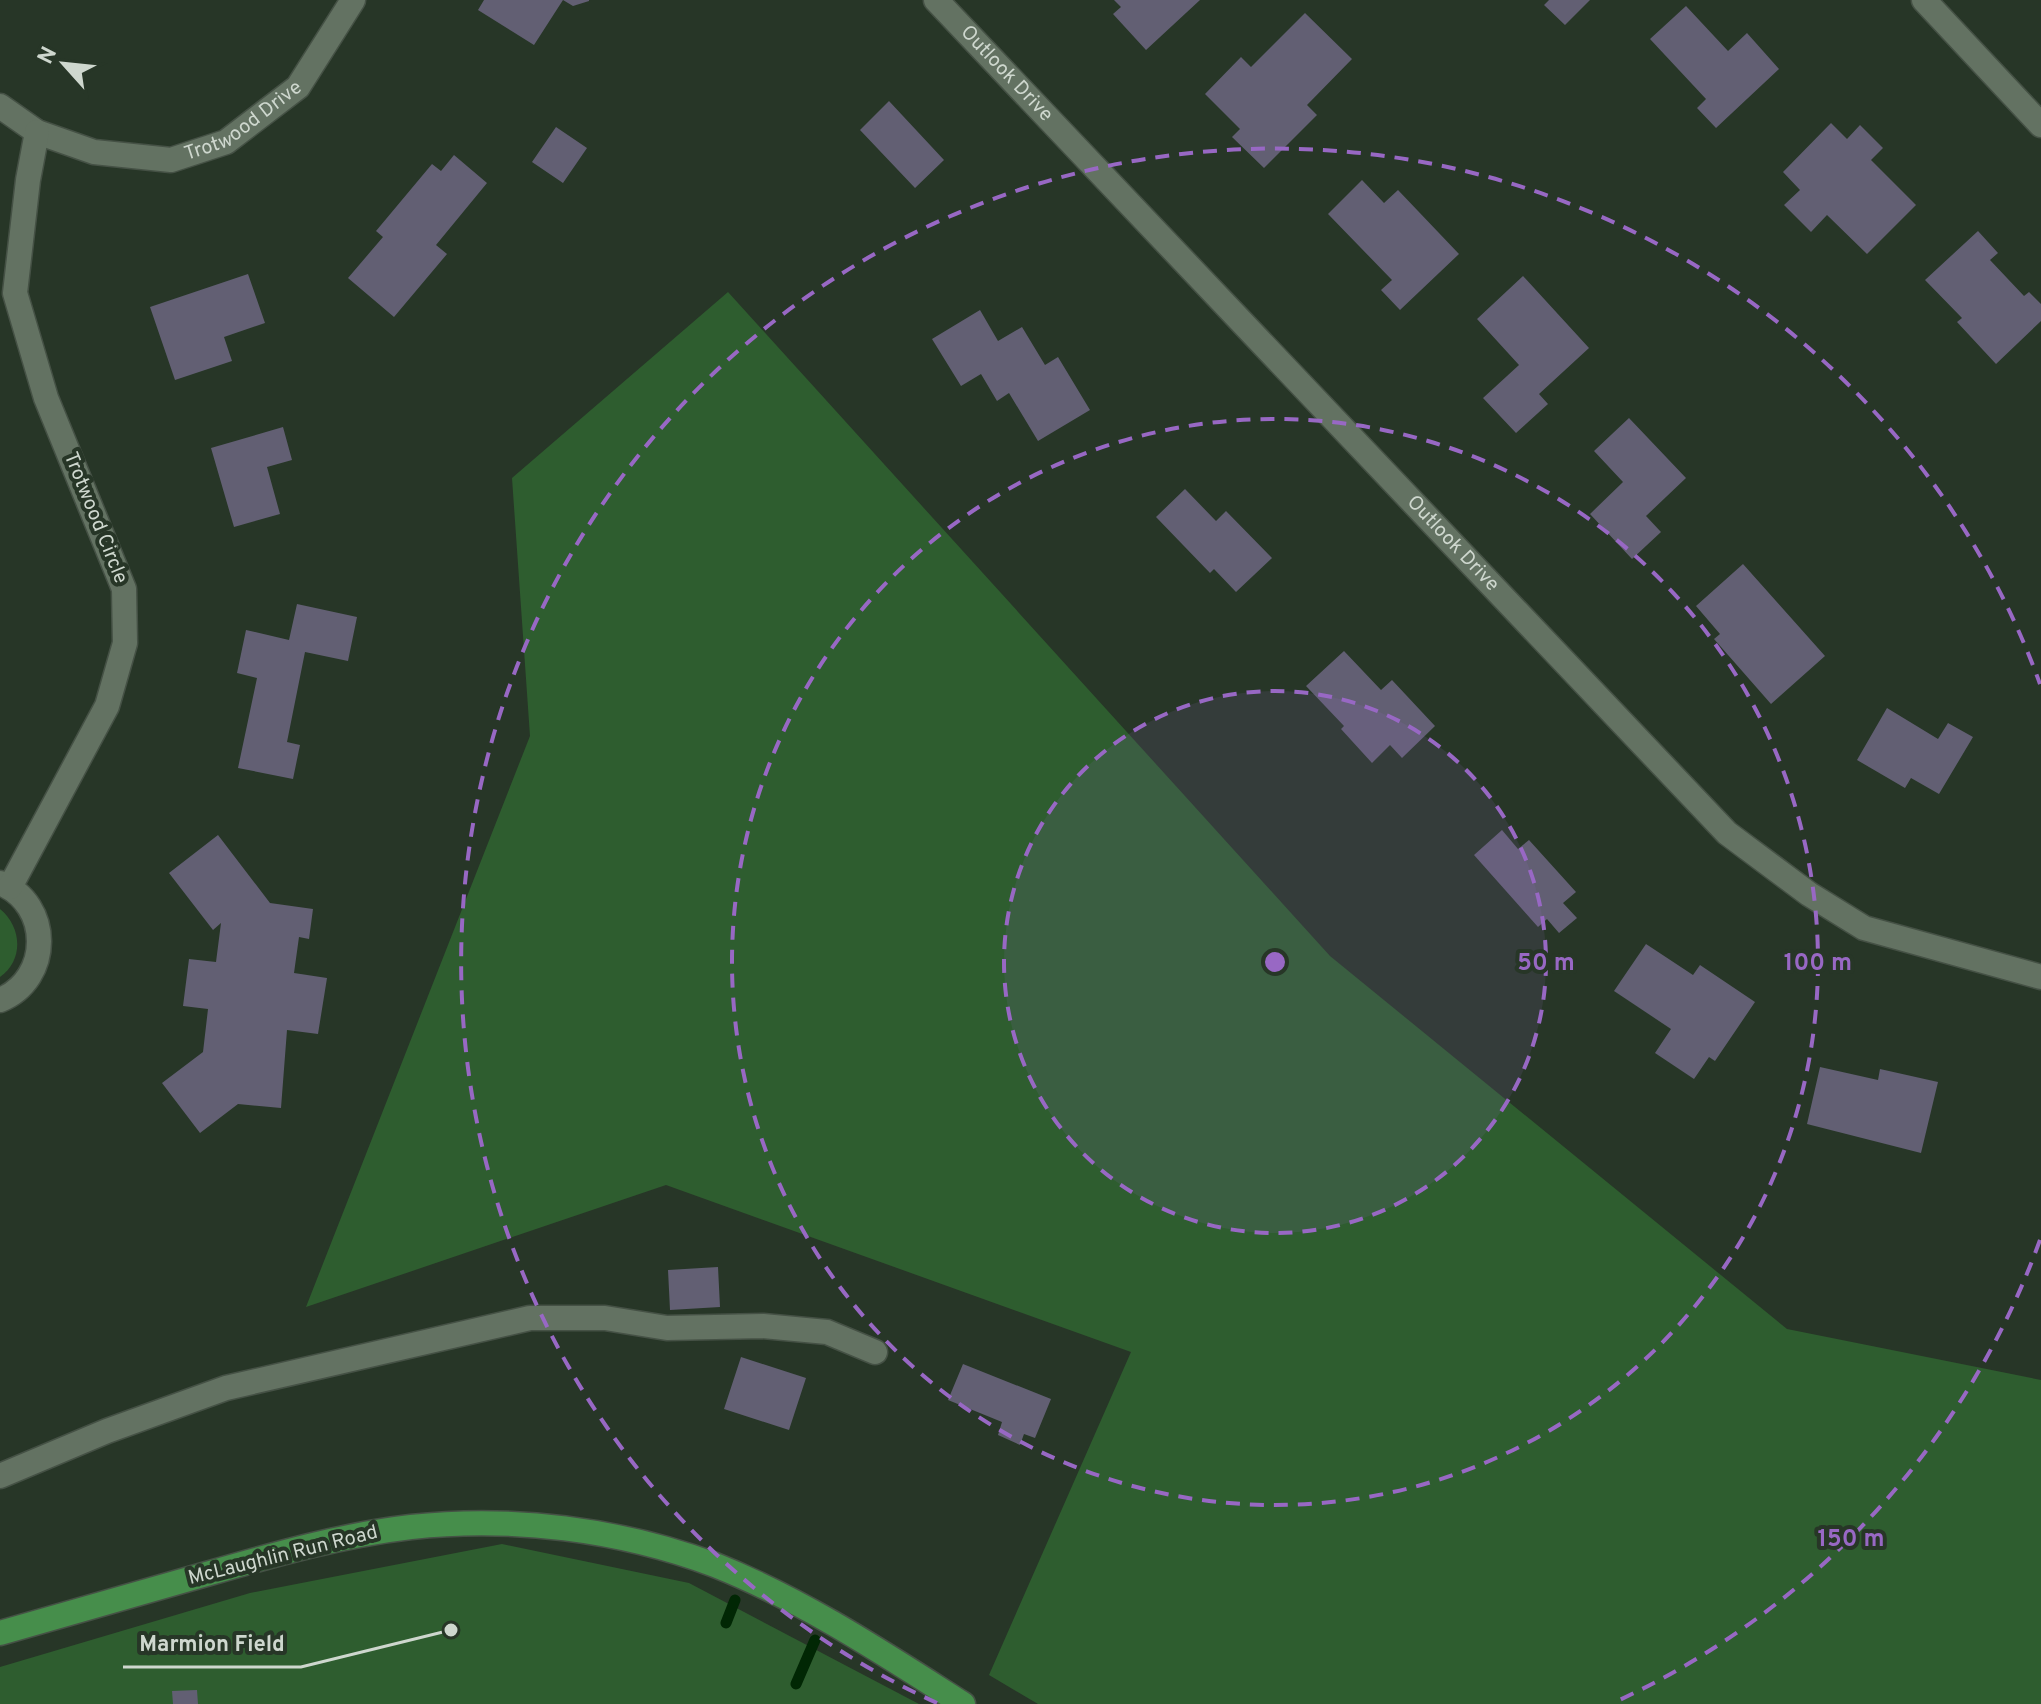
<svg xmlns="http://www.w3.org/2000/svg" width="2041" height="1704" font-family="Overpass,sans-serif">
<rect width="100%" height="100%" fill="#273627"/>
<path fill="#2e5d2f" d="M728,292L1330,956L1787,1329L2041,1380V1704H1038L989,1675L1131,1352L666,1185L306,1307L530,736L512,478Z
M0,909C22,927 24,960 0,977Z
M502,1544L689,1583L919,1704H0V1667L250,1593Z"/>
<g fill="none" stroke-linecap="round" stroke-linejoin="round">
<path stroke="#012704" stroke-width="11" d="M726,1623L735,1600
M796,1684L815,1640"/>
</g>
<path fill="#625f73" d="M484,0H589V1L573,6L563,0L534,45L478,10Z
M1114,0H1200L1146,50L1113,14L1121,7Z
M1549,0H1590L1565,25L1544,5Z
M1686,6L1728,51L1747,33L1779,69L1716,128L1697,108L1706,99L1650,39Z
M1305,13L1352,59L1307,105L1317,115L1264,168L1232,137L1240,129L1205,94L1241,57L1251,67Z
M889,101L944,160L915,188L860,130Z
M1831,123L1847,139L1860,125L1883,148L1871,160L1916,205L1867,254L1827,215L1811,232L1784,205L1800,190L1783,172Z
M556,127L587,148L563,183L532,162Z
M454,155L487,183L436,245L447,254L394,317L348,278L383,237L376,231L432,164L441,171Z
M1362,180L1384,203L1398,190L1459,254L1400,310L1381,290L1392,280L1328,214Z
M1978,231L1998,253L1990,260L2024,296L2029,292L2041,304V321L1996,364L1957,322L1962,318L1925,280Z
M248,274L265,323L224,337L232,361L175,380L150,307Z
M1523,276L1589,348L1539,394L1548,404L1516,433L1483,398L1519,365L1477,319Z
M980,310L998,341L1022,327L1045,365L1058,357L1090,410L1038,441L1009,393L997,401L981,374L961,386L932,339Z
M1629,418L1686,478L1646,516L1661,532L1632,559L1590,514L1623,482L1594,451Z
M283,427L292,460L267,467L280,514L234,527L211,448Z
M1185,489L1216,521L1226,511L1272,558L1236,592L1214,569L1210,573L1156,517Z
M1743,564L1825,656L1771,704L1714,639L1720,634L1696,606Z
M297,604L357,617L348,661L305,652L287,742L300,745L293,779L238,768L257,678L237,673L246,630L289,640Z
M1344,651L1381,690L1392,680L1435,726L1402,758L1390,745L1372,763L1341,729L1344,726L1306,686Z
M1887,708L1938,739L1948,723L1973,737L1939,794L1911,778L1905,788L1857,760Z
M1502,830L1518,849L1529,840L1576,892L1563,903L1577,918L1559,933L1547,919L1538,927L1474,855Z
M218,835L270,903L313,909L309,939L299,937L294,973L327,978L318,1034L287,1030L281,1108L238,1104L200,1133L162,1083L203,1052L208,1009L183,1006L189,959L216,962L221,923L213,930L169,873Z
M1646,944L1693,975L1700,965L1755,1002L1715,1061L1709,1057L1694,1079L1655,1053L1671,1029L1614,991Z
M1820,1067L1878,1080L1880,1069L1938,1082L1921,1153L1807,1124Z
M718,1267L720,1307L670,1310L668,1270Z
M741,1357L806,1378L789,1430L724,1409Z
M963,1364L1051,1399L1035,1438L1024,1434L1020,1445L998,1435L1002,1422L948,1400Z
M197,1690L198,1704H173L172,1691Z"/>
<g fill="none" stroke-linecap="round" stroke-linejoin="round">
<defs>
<g id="minor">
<path id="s1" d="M936,0L1727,833L1809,894L1864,928L2041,977"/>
<path d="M1924,0L2041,125"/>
<path id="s2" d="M0,106L37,132L94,152L171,160L226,142L298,87L353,0"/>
<path d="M0,883C52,904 52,979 0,1000"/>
<path d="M10,887L107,706L125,643L124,589L46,398L15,293L28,180L37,132"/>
<path d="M0,1476L107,1431L226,1388L530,1318H605L667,1328L763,1326L827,1332L875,1352"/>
</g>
<path id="major" d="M0,1633C70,1613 140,1593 210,1573C276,1554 342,1535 411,1527C512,1516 619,1529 715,1565C803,1600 883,1653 963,1704"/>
</defs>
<use href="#minor" stroke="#455145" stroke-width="27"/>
<use href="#major" stroke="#455145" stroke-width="27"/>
<use href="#minor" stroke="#637262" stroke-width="24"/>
<use href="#major" stroke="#468e4b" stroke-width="24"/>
</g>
<circle cx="1275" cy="962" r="271" fill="#9868c4" fill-opacity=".12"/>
<g fill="none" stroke="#9868c4" stroke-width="4" stroke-dasharray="14 10">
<circle cx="1275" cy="962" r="271"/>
<circle cx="1275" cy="962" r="543"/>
<path d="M2040 1240A814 814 0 0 1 1613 1703M937 1703A814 814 0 1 1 2040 684"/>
</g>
<g text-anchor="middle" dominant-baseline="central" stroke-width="8" stroke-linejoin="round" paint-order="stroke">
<g font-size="20" fill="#ced7ce" stroke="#273627">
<text stroke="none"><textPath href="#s1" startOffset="102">Outlook Drive</textPath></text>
<text stroke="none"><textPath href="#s2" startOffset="266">Trotwood Drive</textPath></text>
<text transform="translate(95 518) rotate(68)">Trotwood Circle</text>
<text stroke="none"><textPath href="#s1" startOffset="750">Outlook Drive</textPath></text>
<text transform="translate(283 1556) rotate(-14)">McLaughlin Run Road</text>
</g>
</g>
<circle cx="1275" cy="962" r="12" fill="#9868c4" stroke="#273627" stroke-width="4"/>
<g font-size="24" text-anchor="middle" font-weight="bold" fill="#9868c4" stroke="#273627" stroke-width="8" stroke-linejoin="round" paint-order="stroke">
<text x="1546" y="970">50 m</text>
<text x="1818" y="970">100 m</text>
<text x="1851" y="1546">150 m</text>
</g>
<path fill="none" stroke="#ced7ce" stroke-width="3" d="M451 1630L301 1667H123"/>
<circle fill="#ced7ce" stroke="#273627" stroke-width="3" cx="451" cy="1630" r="8"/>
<g font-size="22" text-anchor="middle" font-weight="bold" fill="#ced7ce" stroke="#273627" stroke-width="8" stroke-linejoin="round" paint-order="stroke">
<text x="212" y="1651">Marmion Field</text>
</g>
<g transform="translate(64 64) rotate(297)" stroke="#273627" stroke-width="6" paint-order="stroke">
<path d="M0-6L14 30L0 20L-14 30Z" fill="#ced7ce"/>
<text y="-12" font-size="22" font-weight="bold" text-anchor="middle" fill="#ced7ce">N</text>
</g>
</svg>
